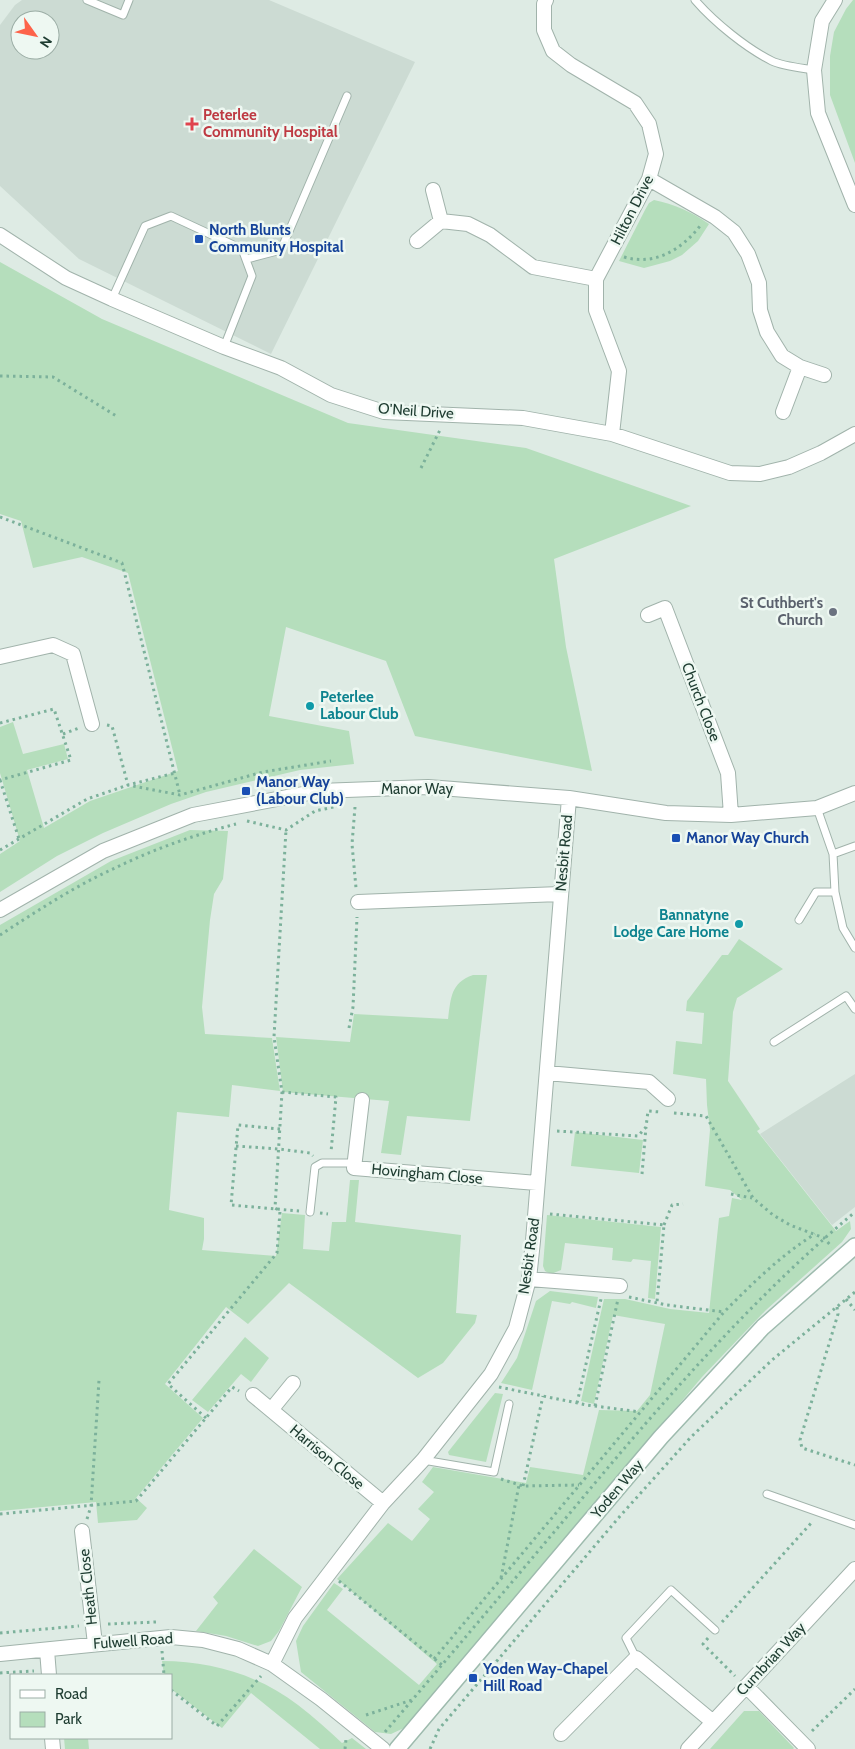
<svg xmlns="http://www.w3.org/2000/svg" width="855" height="1749" font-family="Cabin,sans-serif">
<rect width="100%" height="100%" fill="#deebe4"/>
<path fill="#ccdbd3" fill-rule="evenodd" d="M22,0H269L415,62L271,354L79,259L0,186V25L15,5ZM20,20H50V50H20Z
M855,1074V1207L832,1225L760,1134Z"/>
<path fill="#b5debc" d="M853,0H855V163L830,95V56L834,32L846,9Z
M654,200C674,204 692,212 709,224L698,241L682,255L670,261L644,268L619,261L645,210L649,203Z
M0,262L102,319L348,423L526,448L691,506L554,559L566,647L592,771L415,736L386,661L286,627L269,716L349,731L354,764L300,770L206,792L171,804L103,833L57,856L0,892V854L20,841L0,773V727L13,722L23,754L64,744L68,759L27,770L44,828L90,801L178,771L128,573L82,557L33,568L21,521L0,514Z
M190,830L228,831L223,879L214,894L210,920L202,1007L205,1034L272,1038L280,1091L232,1085L229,1117L177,1112L169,1210L204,1218V1239L202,1250L276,1256L282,1213L305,1215L303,1249L329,1251L332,1222H346L350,1180H359L355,1222L461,1235L456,1313L477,1315L475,1323L443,1363L418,1378L289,1283L248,1324L226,1307L165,1384L203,1418L136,1498L147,1508L137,1520L98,1523L96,1502L0,1511V925L111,861Z
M739,939L783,969L737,998L733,1012L728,1081L760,1129L757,1131L836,1231L850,1221L851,1229L842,1242L766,1310L702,1377L469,1655L404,1728L391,1734L375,1732L301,1672L296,1641L303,1626L334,1583L343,1589L327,1610L419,1685L437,1664L337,1579L388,1523L412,1541L430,1519L418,1509L434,1492L422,1482L433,1467L526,1483L530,1467L583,1475L599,1410L637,1411L650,1395L665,1324L613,1315L594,1404L581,1401L604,1299H625L670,1309L709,1313L719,1218L729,1216L732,1198L742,1200L730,1190L705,1186L710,1130L707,1105L706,1079L673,1074L676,1041L702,1044L704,1013L686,1011L687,1001L722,955H728Z
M473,975H487L470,1121L407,1116L401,1155L381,1153L389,1101L283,1092L276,1037L350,1042L354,1014L448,1019C451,999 450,983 473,975Z
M575,1132L643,1140L639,1173L571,1166Z
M547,1215L661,1227L655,1299L648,1298L651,1261L633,1259L631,1262L612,1260L613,1248L565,1243L561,1270L551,1274L545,1271L543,1266Z
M550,1291L598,1297L596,1308L572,1302L570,1304L552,1301L532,1390L501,1383L517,1358L536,1301Z
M245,1337L269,1358L251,1382L241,1374L208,1412L192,1400Z
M495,1393L503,1394L486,1462L449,1455L448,1452Z
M254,1549L302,1587L279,1631L271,1641L258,1646L226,1636L196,1631L218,1603L213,1597Z
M162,1661C211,1661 259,1675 298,1705C314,1717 328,1730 342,1743L352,1738L366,1749H320L251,1693L222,1728L171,1689V1675H164Z
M744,1711H759L794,1748L793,1749H710Z
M64,1738H88L89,1749H65Z"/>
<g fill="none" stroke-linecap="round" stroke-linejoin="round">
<defs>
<path id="service" d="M87,0L123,15L129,0
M695,0C714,22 746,48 772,61C782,66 802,68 814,70
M247,259L277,251L284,243L347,96
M112,299L145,226L171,216L242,249L252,276L224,347
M817,808L833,854L835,892L843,928L855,948
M833,854L855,846
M799,920L816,892H835
M774,1042L846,996L855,1009
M310,1212L315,1167L322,1163H354
M423,1460L494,1472L509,1404
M767,1494L855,1525
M636,1658L626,1638L671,1590L715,1630"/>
<path id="minor" d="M546,0L544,4V30L553,51L571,65L635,103L649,124L656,154L649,179L596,279V310L619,371L612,434
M835,0L822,21L814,70L818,113L855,205
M649,179L715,217L734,232L748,254L759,283L760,310L767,332L782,356L800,367L824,375
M433,190L441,221L468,224L490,235L533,267L596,279
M0,235L66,278L112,299L224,347L281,368L331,395L384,412L523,418L612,434L730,473L760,474L789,467L821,453L855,434
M417,241L441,221
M783,412L800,367
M648,615L665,608L728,773L731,815
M0,657L53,645L73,654L92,724
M358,902L560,894
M0,910L103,851L193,815L319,791L428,787L569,798L666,813L731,815L817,808L855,793
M547,1073L649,1082L668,1099
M362,1100L354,1168L537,1183
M529,1279L620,1286
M253,1395L383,1503
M271,1410L293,1383
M82,1531L95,1644
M47,1650L49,1675
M0,1654L171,1637L203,1640L238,1649L272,1664L321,1699L383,1749
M272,1664L295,1618L383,1503L423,1460L491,1374L516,1328L529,1279L533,1241L569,798
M746,1686L808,1749
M561,1734L636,1658L713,1722
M52,1738L53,1749
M688,1749L855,1569"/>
<path id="secondary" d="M397,1749L661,1437L763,1327L855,1246"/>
</defs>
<use href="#service" stroke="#a1b3ab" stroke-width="9"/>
<use href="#minor" stroke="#a1b3ab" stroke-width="16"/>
<use href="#secondary" stroke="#9ebbae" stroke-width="18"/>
<path stroke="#7cb19b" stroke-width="3" stroke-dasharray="2.5 4" stroke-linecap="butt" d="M624,257C655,266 681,250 700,226
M0,376L53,377L118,417
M421,468L440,430
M0,517L122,563L180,795
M0,723L54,709L71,760L0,780
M107,725L112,726L128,785L175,773
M63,734L79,728
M0,780L19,839
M355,807L352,844L356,888
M247,821L286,830L315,811L334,807
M0,850L87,799L128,785L180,795L263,772L331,761
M0,935C37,911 75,886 115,868C154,849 194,835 236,824
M349,1028L353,1007L357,917
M282,1092L336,1097L331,1152
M674,1113L706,1116L753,1198L773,1215L790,1225L824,1238L832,1247
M280,1129L238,1125L231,1205L299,1211
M557,1131L638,1136L646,1127L648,1111L660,1112
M236,1146L279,1149L310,1153L313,1156
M642,1174L646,1127
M731,1194L752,1198
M320,1213L328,1214
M550,1214L664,1225L657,1302
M664,1225L672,1205L683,1204
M629,1297L667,1305L724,1312
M846,1299L855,1310
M837,1307L838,1314L800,1440L802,1448L855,1465
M499,1387L587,1405L640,1412
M577,1403L601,1299
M595,1406L618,1299
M206,1418L168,1384L277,1253L280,1211L275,1208L282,1092L274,1037L286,830
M501,1479L523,1486L579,1485
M523,1486L543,1396
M0,1514L136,1501L232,1387L239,1391
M87,1519L91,1506L99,1380
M501,1578L519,1485
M339,1581L442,1665
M722,1622L813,1521
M108,1624L156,1622
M0,1633L79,1626
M708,1638L703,1644L735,1676
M162,1651L164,1675
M434,1659L724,1312C753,1283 781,1255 815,1234
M0,1673L34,1671
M171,1690L217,1726L261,1676
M366,1715L412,1700
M812,1731L855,1689
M385,1732C447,1659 509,1586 570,1513C659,1406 749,1301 855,1212
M345,1749L346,1739
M430,1749L439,1729L621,1515L691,1437L772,1360L855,1292"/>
<use href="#service" stroke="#fff" stroke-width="7"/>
<use href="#minor" stroke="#fff" stroke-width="14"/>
<use href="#secondary" stroke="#fff" stroke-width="15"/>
</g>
<path fill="#e0444e" stroke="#eef8f2" stroke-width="2" d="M189.5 116.5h5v5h5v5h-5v5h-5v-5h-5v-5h5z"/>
<g fill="#1a4fb4" stroke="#eef8f2" stroke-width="2">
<rect x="194" y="234" width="10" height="10" rx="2.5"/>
<rect x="241" y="786" width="10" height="10" rx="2.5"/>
<rect x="671" y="833" width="10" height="10" rx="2.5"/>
<rect x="468" y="1673" width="10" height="10" rx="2.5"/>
</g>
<circle fill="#6b7280" stroke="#eef8f2" stroke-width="2" cx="833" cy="612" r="5"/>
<g fill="#0f9aa8" stroke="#eef8f2" stroke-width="2">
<circle cx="310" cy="706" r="5"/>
<circle cx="739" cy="924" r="5"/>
</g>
<g text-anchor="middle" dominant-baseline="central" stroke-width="5" stroke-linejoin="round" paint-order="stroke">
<g font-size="15" font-weight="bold" fill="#be3a42" stroke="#eef8f2" text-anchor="start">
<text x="203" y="115">Peterlee<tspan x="203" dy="17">Community Hospital</tspan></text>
</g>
<g font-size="15" fill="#1e3c31" stroke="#eef8f2">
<text transform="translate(632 210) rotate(-63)">Hilton Drive</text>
<text transform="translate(416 411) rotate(4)">O'Neil Drive</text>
<text transform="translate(701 702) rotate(69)">Church Close</text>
<text x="417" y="789">Manor Way</text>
<text transform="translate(564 853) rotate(-85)">Nesbit Road</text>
<text transform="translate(427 1174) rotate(5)">Hovingham Close</text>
<text transform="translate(529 1256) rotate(-82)">Nesbit Road</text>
<text transform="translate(327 1457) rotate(40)">Harrison Close</text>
<text transform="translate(617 1489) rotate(-50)">Yoden Way</text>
<text transform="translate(88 1587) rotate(-96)">Heath Close</text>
<text transform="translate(133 1641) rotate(-4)">Fulwell Road</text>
<text transform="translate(771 1659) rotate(-47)">Cumbrian Way</text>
</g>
<g font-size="15" font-weight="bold" fill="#164399" stroke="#eef8f2" text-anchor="start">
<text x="209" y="230">North Blunts<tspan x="209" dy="17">Community Hospital</tspan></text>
<text x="256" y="782">Manor Way<tspan x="256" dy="17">(Labour Club)</tspan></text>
<text x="686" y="838">Manor Way Church</text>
<text x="483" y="1669">Yoden Way-Chapel<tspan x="483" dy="17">Hill Road</tspan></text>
</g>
<g font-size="15" font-weight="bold" fill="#5b616d" stroke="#eef8f2" text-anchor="end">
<text x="823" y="603">St Cuthbert's<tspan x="823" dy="17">Church</tspan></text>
</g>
<g font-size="15" font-weight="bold" fill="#0d838f" stroke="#eef8f2" text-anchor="start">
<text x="320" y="697">Peterlee<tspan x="320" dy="17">Labour Club</tspan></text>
<text x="729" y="915" text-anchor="end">Bannatyne<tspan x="729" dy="17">Lodge Care Home</tspan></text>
</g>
</g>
<rect x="10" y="1674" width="162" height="65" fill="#eef8f2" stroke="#9bada5"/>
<rect x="20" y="1690" width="25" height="8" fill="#ffffff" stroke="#9bada5"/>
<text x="55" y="1699" font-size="15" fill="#1e3c31">Road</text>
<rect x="20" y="1712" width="25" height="15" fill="#b5debc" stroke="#9bada5"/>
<text x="55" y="1724" font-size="15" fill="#1e3c31">Park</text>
<g transform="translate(35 35) rotate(123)"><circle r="24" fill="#eef8f2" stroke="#9bada5"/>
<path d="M0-4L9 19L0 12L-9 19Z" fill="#fd634a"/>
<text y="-8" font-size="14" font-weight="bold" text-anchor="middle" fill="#1e3c31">N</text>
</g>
</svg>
